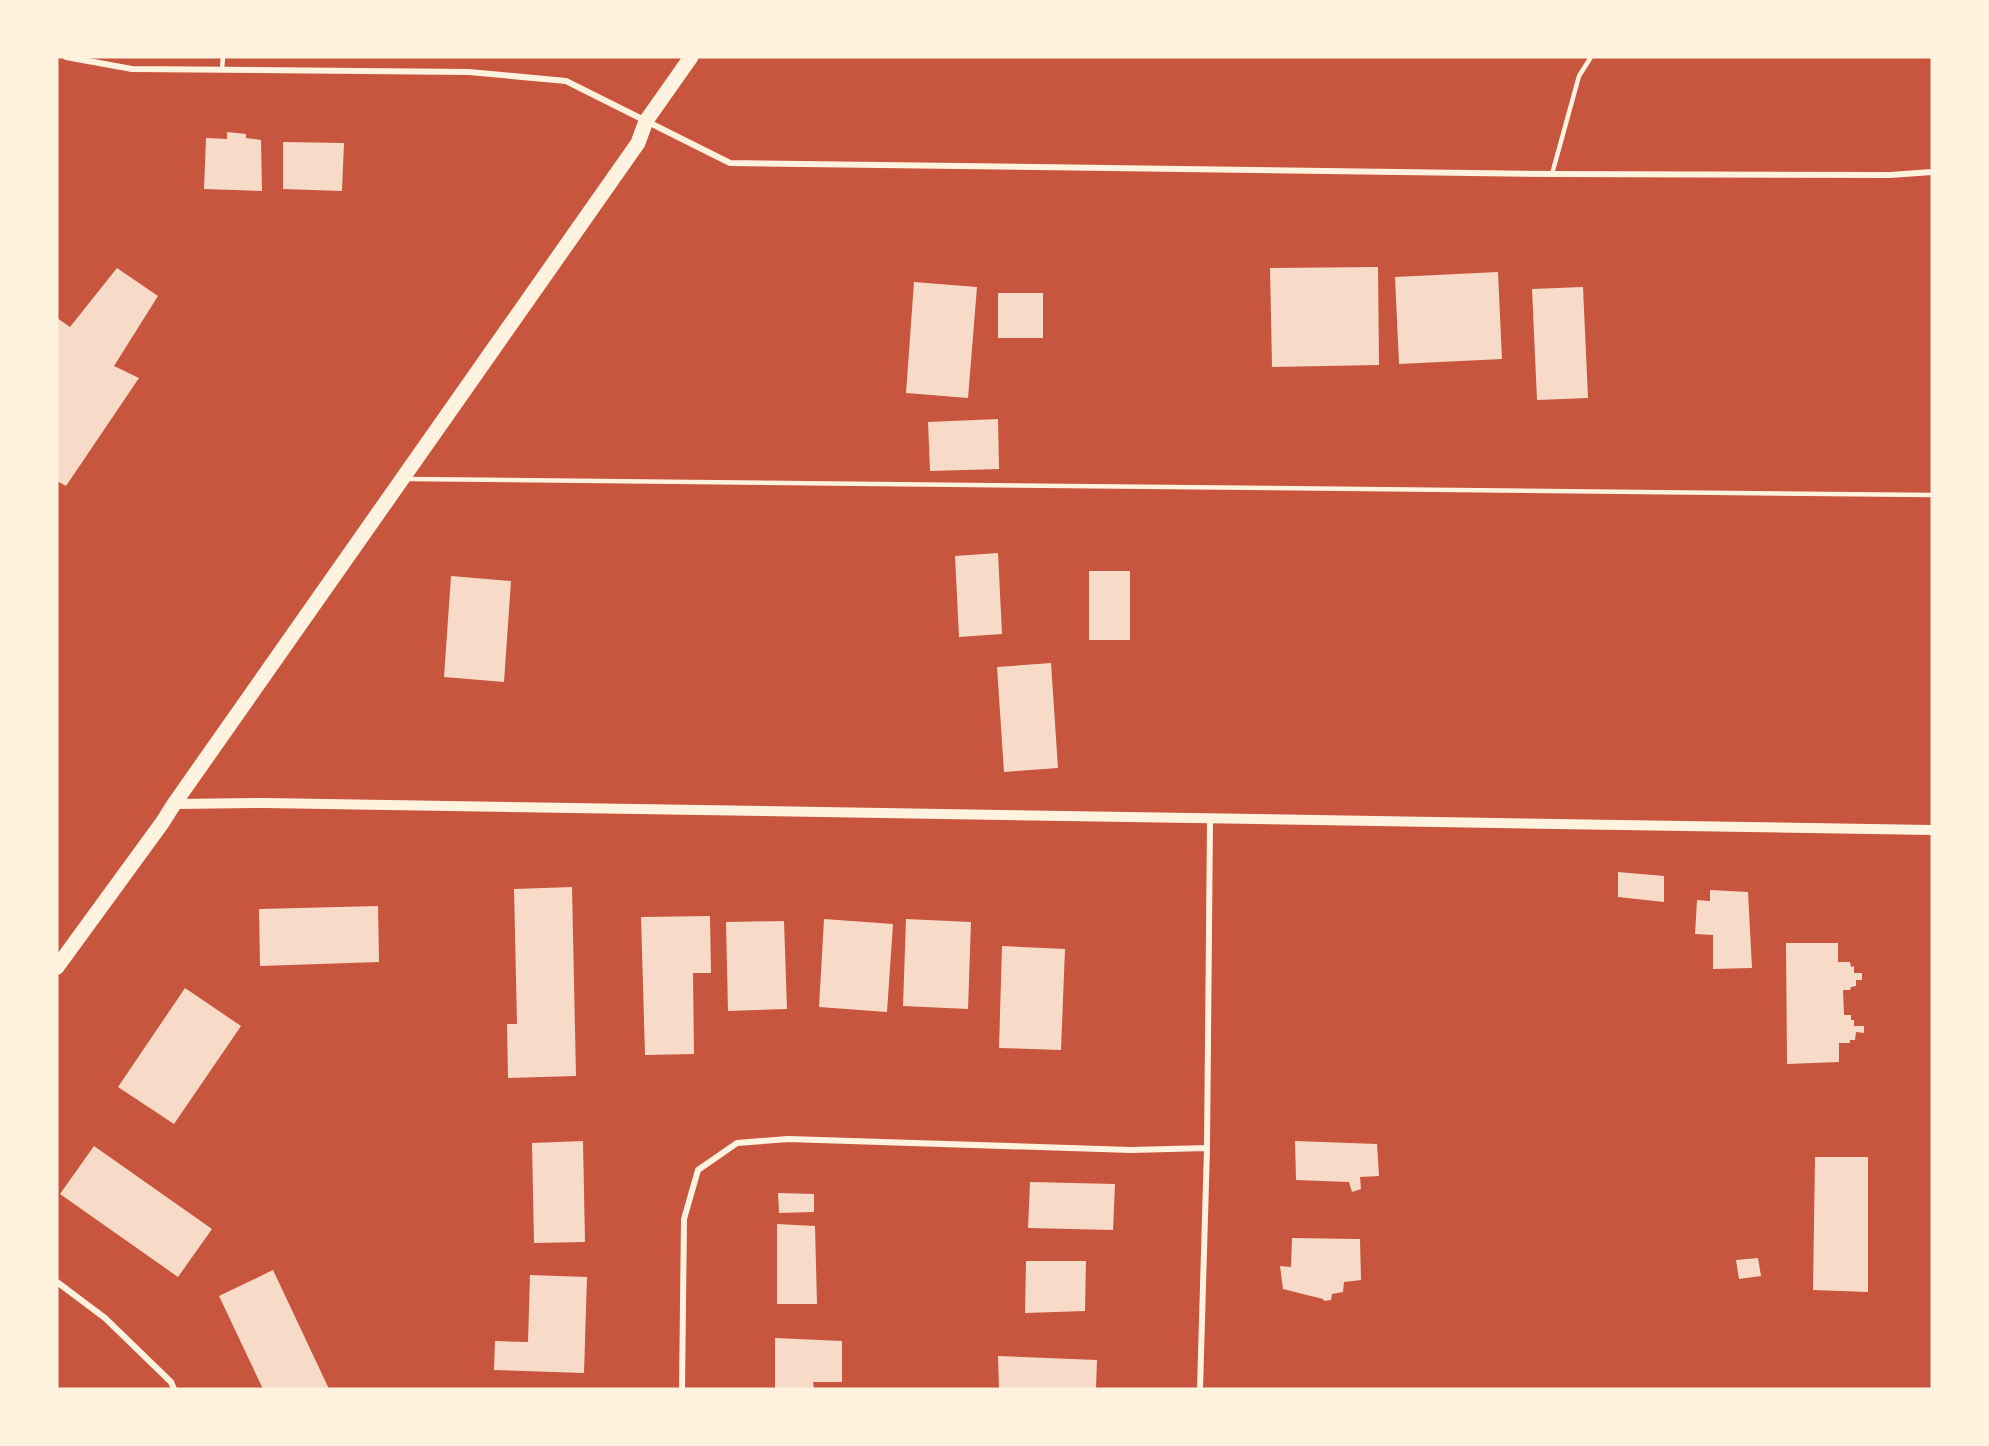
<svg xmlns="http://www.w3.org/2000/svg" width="1989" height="1446" font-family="Quicksand,sans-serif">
<rect width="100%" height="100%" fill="#c8553d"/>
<path fill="#f7dbc8" d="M227,132L246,134V138L261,140L262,191L204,189L206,138L227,139Z
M283,142L344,143L342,191L283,189Z
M1378,267L1379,365L1272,367L1270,268Z
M117,268L158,296L114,366L139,378L66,486L57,481V318L70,327Z
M1498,272L1502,359L1399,364L1395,277Z
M914,282L977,287L968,398L906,393Z
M1583,287L1588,398L1537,400L1532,289Z
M998,293H1043V338H998Z
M998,419L999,469L930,471L928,422Z
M998,553L1002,634L959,637L955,556Z
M1089,571H1130V640H1089Z
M451,576L511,581L504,682L444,677Z
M1051,663L1058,768L1004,772L997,667Z
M1618,872L1664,876V902L1618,897Z
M572,887L576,1076L508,1078L507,1024H517L514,889Z
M1710,890L1748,892L1752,968L1713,969V935L1695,934L1697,900L1710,901Z
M378,906L379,962L260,966L259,909Z
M710,916L711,973H693L694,1054L645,1055L641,917Z
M824,919L893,924L887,1012L819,1007Z
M906,919L971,922L968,1009L903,1006Z
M784,921L787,1009L728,1011L726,922Z
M1786,943H1838V962H1850L1851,967L1854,966V973H1862V980H1856V986L1851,987L1850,990H1843L1844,1015H1851V1020H1854V1026H1864V1033L1856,1032L1855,1040H1850V1043H1839V1062L1787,1064Z
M1002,946L1065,949L1061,1050L999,1048Z
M185,988L241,1026L174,1124L118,1087Z
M583,1141L585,1242L534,1243L532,1143Z
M1295,1141L1377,1144L1379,1176L1360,1177L1361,1189L1352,1192L1349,1182L1296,1180Z
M94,1146L212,1229L178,1277L60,1194Z
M1815,1157H1868V1292L1813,1290Z
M1030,1182L1115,1184L1113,1230L1028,1228Z
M778,1193L814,1194V1212L779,1213Z
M777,1224L815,1226L817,1304H777Z
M1292,1238L1360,1239L1361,1280L1344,1282L1343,1292L1332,1294L1331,1300L1324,1301L1323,1299L1283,1289L1280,1266L1291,1267Z
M1758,1258L1761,1276L1739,1279L1736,1260Z
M1026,1261H1086L1085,1311L1025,1313Z
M273,1270L329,1389H263L219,1296Z
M530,1275L587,1277L584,1373L494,1370L495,1341L528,1342Z
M775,1338L842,1341V1382H813L814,1389H775Z
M998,1356L1097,1360L1096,1389H999Z"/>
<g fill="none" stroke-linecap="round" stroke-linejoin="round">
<path stroke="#fff3e0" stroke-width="4.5" d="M222,69L223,57
M1552,174L1579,76L1591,57
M408,479L1932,495"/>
<path stroke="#fff3e0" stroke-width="6" d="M66,57L132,69L469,72L566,81L730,163L1552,174L1890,175L1932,172
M57,1282L105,1318L171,1382L174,1389
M682,1389L684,1219L698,1170L737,1143L788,1139L1131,1150L1207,1148
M1200,1389L1207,1148L1210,820"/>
<path stroke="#fff3e0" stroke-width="10" d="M174,804L265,803L1932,830"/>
<path stroke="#fff3e0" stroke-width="15" d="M57,967L162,823L174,804L638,143L646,121L691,57"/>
</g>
<rect width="1989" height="1446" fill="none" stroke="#fff3e0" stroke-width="117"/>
</svg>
